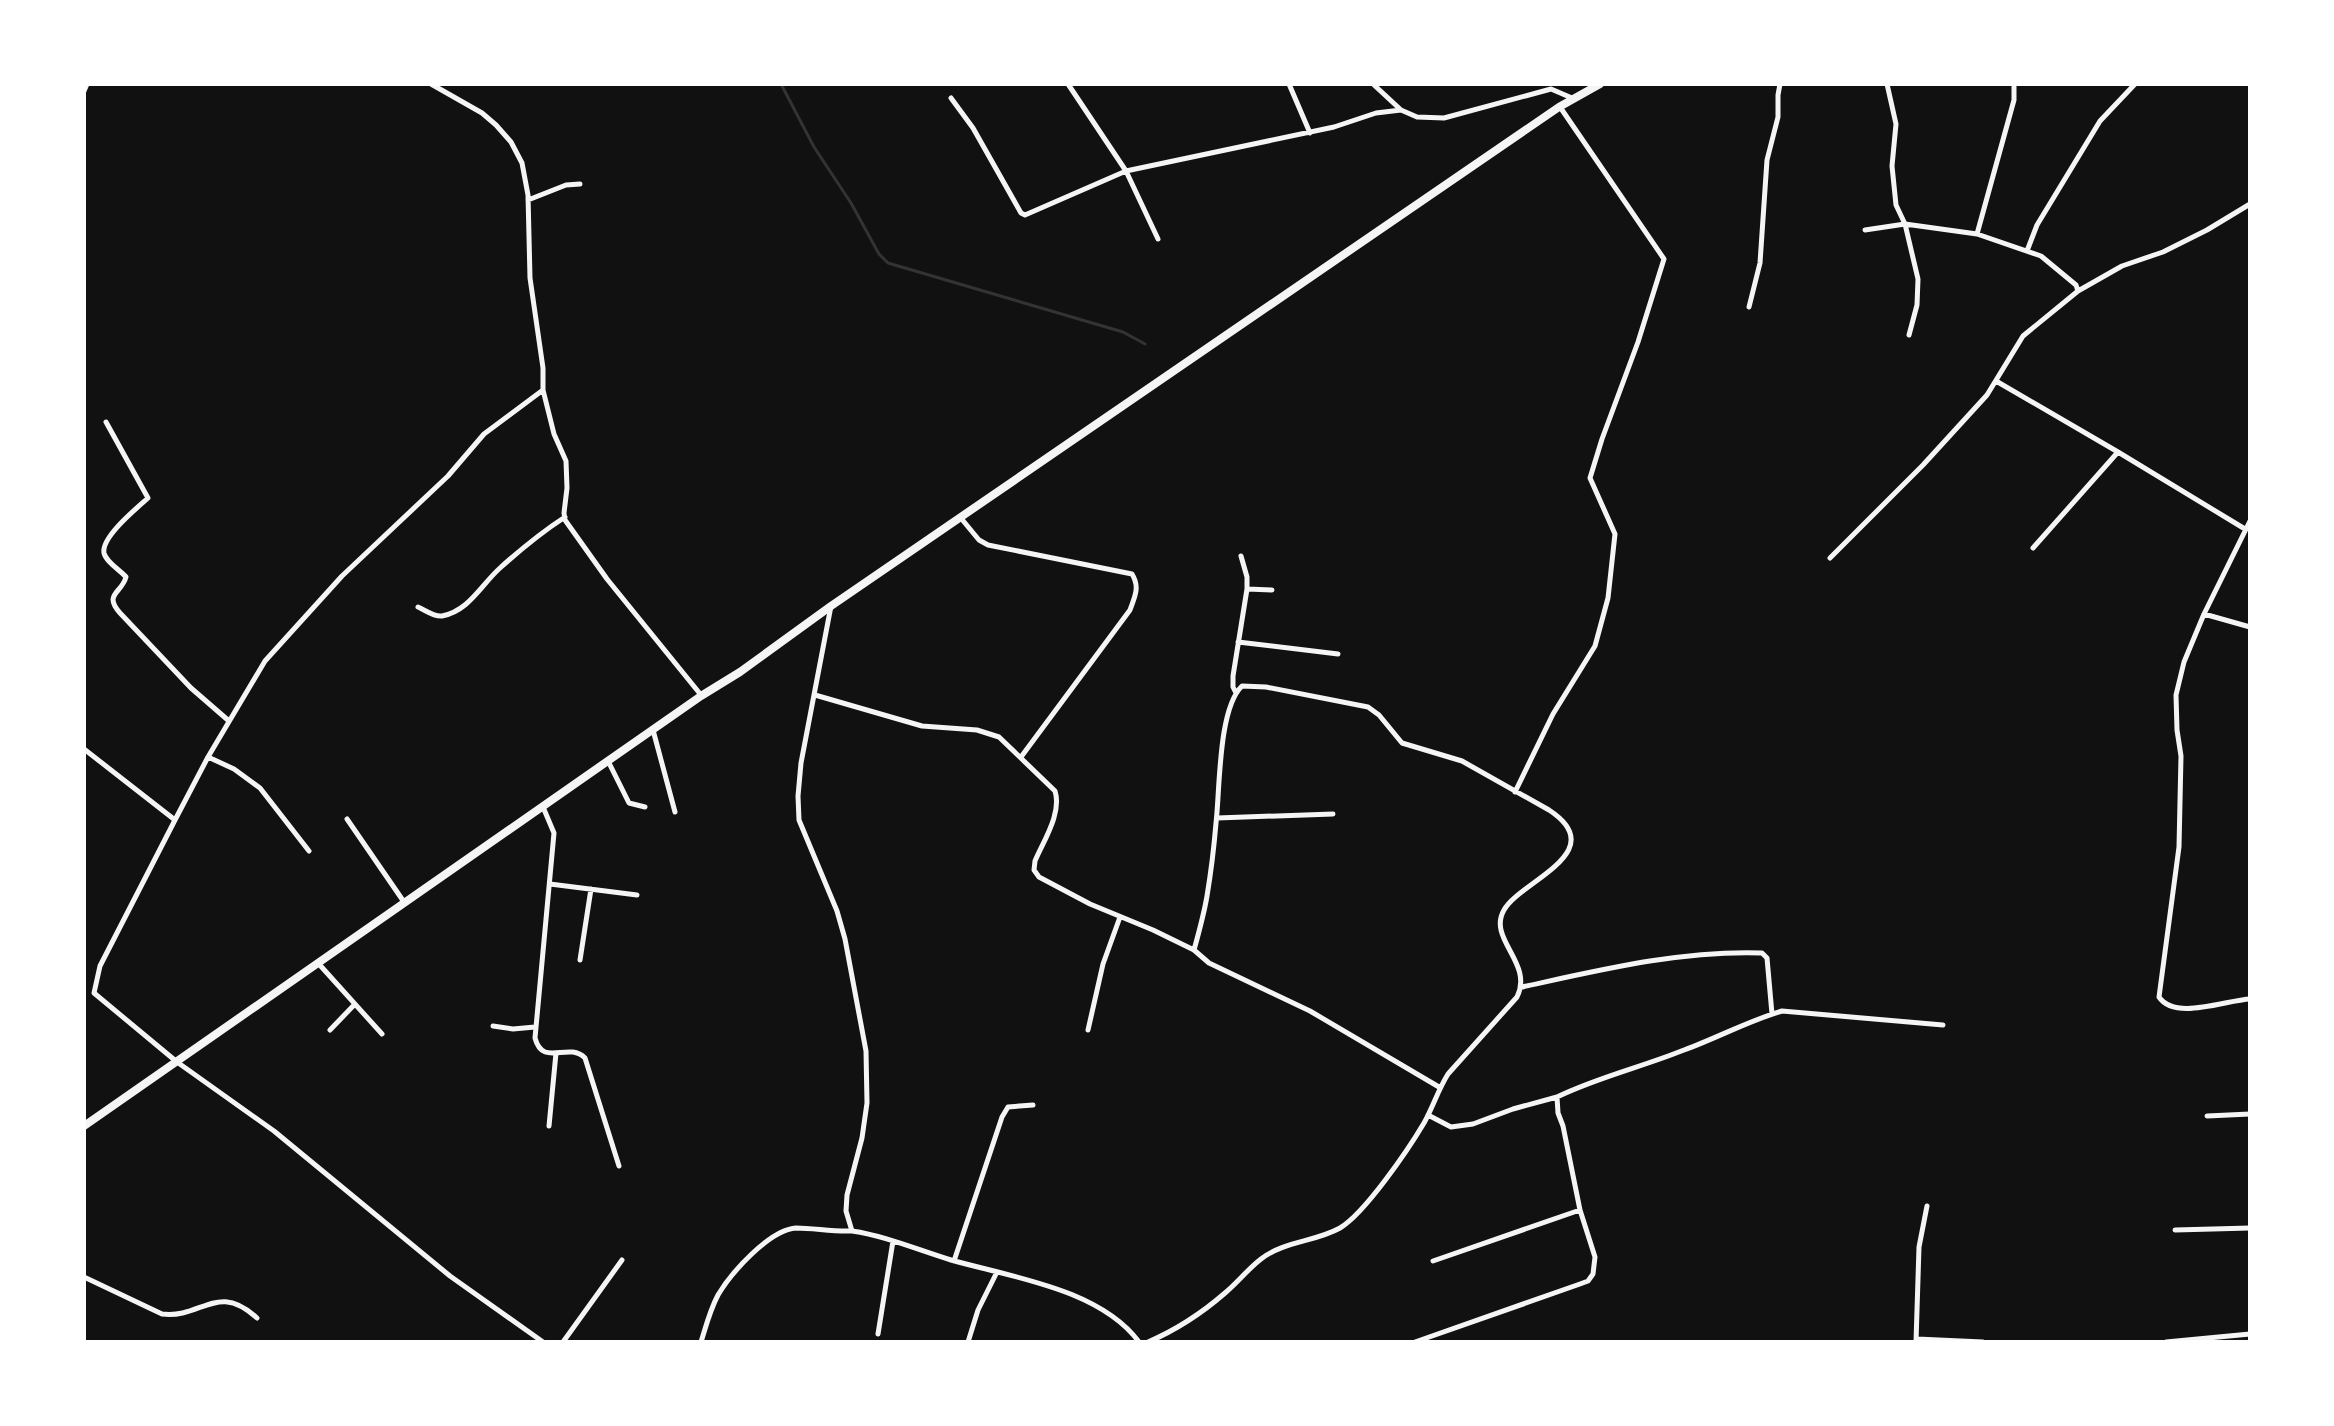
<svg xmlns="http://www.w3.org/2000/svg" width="2334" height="1426" font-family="Signika,sans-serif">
<rect width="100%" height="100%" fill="#111"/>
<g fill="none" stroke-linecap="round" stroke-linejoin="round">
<path stroke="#333" stroke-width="3" d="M781,84L814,147L851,203L879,254L888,263L1123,332L1145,344"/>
<path stroke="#f5f5f5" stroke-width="5" d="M431,84L482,113L496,125L511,142L522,163L528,195L530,278L543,368V390L554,434L566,461L567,488L564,513L565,520L607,579L701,695
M1068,84L1126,171L1334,127L1376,113L1401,110L1417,117L1444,118L1551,89L1572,98
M1289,84L1310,133
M1373,84L1401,110
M1887,84L1896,124L1892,166L1896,205L1905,224L1918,279L1917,305L1909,335
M84,91L87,84
M951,98L973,128L1021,213L1025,215L1126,171L1158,239
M528,200L566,185L580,184
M1977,234L2014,100V84
M2027,251L2037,225L2100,121L2135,84
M2078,291L2122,266L2163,252L2207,230L2250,204
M1749,307L1760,263L1767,160L1778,117V95L1780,84
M1996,381L2118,452L2245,529
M543,390L484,434L448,476L342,576L265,661L208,757L175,820L100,966L94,993L177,1062L274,1131L450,1276L543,1342
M106,422L148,498C137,508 101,537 104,553C106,562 120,570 126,577C122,593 103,594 120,613L191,688L229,721
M960,517L979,540L988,545L1132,574C1140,587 1135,596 1130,610L1021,757
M2250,521L2204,614L2184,662L2176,695L2177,730L2181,756L2179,847L2159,997C2175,1021 2226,1000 2250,999
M2033,548L2118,452
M1830,558L1923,465L1987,395L2023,336L2078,291L2076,285L2041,256L1977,234L1905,224L1865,230
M1247,589L1272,590
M831,606L801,763L798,796L799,820L837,911L845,939L866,1051L867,1103L862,1138L847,1195L846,1211L852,1231C886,1236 918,1250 951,1260C1011,1277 1100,1289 1139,1342
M418,607C425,610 434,617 442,616C469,611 481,585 500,568C520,550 542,532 565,517
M2204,614L2250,627
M1238,642L1338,654
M1236,693L1233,687V676L1247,589V577L1241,556
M815,695L922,726L977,730L999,737L1055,791C1062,813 1044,840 1035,861L1034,870L1039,877L1090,904L1153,930L1194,950L1209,963L1310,1011L1439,1087
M653,730L675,812
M84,749L175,820
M208,757L234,769L260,788L309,851
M608,761L629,803L645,807
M1515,792L1553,714L1595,646L1608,598L1615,534L1590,478L1602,439L1638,342L1664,259L1560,107
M543,807L554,833L535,1038C543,1068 568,1041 585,1058L619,1166
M1217,818L1333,814
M347,819L404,902
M550,884L637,895
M580,960L591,889
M318,963L382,1034
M1522,987C1600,970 1682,950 1762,953L1767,958L1772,1014
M493,1026L513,1029L535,1027
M330,1030L355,1004
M1088,1030L1103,964L1120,917
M1428,1115L1451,1127L1473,1124L1513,1109L1557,1097
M2207,1116L2250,1114
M549,1126L556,1053
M2175,1230L2250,1228
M954,1261L1002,1117L1008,1107L1033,1105
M1433,1261L1580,1210
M84,1277L162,1314C202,1319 217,1281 257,1318
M878,1334L893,1241
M1917,1339L1983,1342
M563,1342L622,1260
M701,1342C706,1326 710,1310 718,1295C731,1273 769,1230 796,1228C814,1228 833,1232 852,1231
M968,1342L978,1310L997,1272
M1148,1342C1176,1330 1202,1313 1225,1293C1238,1282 1248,1269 1261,1259C1284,1241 1315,1242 1340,1228C1365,1213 1408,1150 1424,1123C1433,1107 1438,1090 1448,1074L1517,997C1534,963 1487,939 1504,910C1520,881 1613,852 1549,810L1462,761L1402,743L1379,715L1368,707L1266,687L1242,686C1218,709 1220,790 1216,823C1214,847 1211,872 1207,896C1204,914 1199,932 1194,950
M1415,1342L1580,1284L1588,1281L1593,1274L1595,1257L1580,1210L1563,1126L1558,1113L1557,1097C1598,1077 1642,1067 1684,1050C1717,1038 1748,1021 1782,1011L1943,1025
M1916,1342L1919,1247L1927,1206
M2166,1342L2250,1334"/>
<path stroke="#f5f5f5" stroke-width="8" d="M84,1126L701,696L740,672L831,606L1559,107L1600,84"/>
</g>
<rect width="2334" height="1426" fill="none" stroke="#ffffff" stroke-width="172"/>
</svg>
